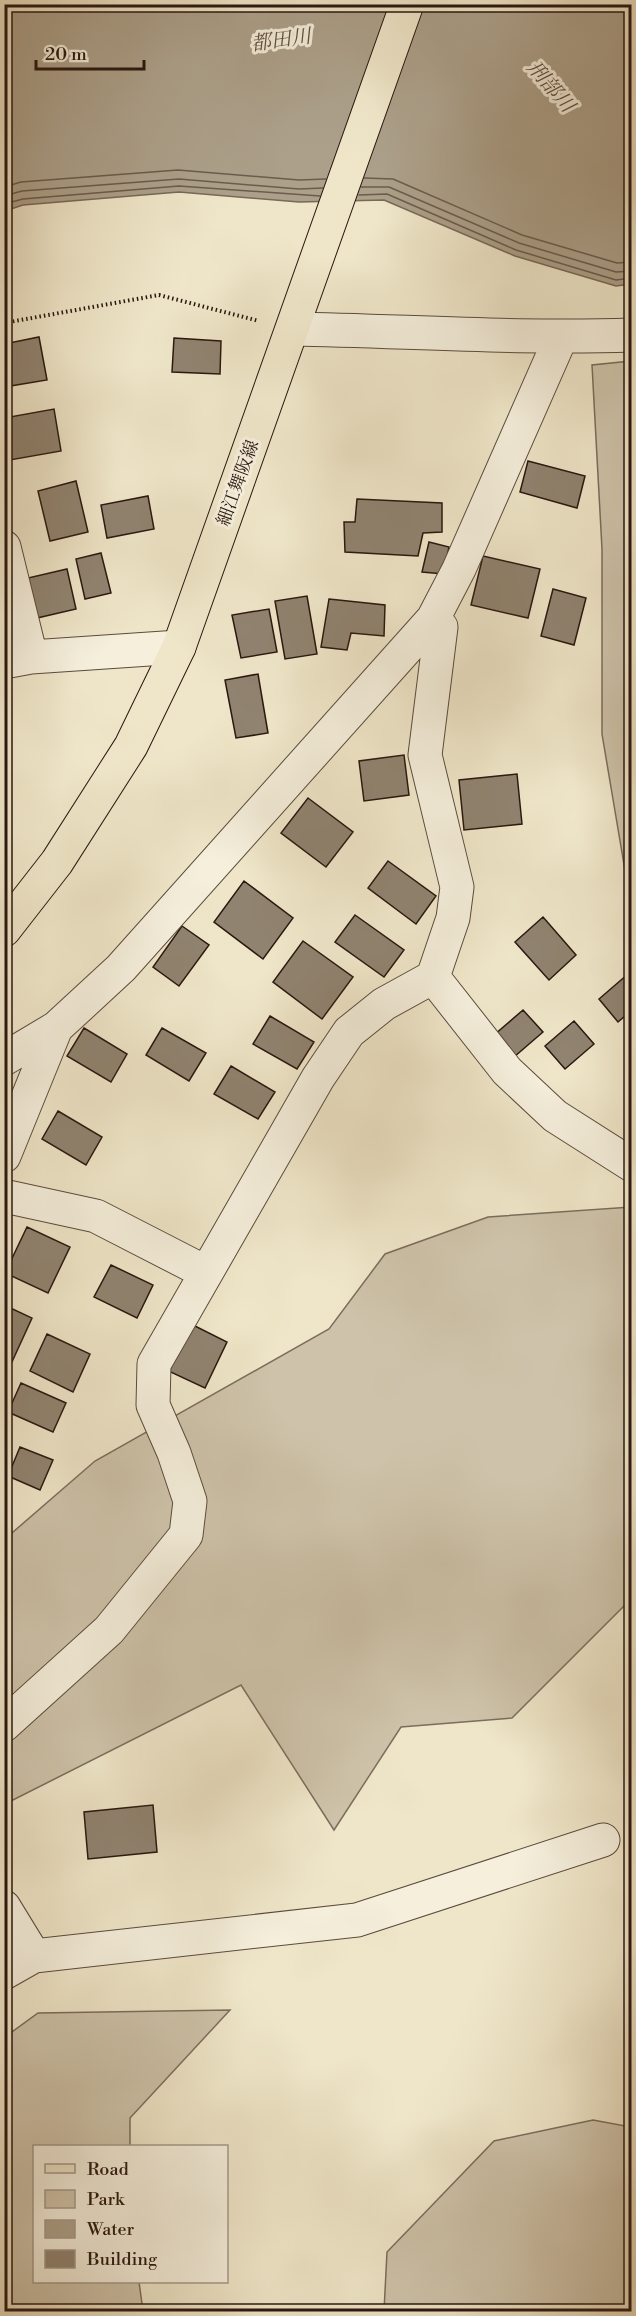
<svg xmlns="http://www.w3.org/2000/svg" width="636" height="2316" font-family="'Libre Bodoni','Noto Serif JP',serif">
<rect width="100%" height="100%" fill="#efe6c9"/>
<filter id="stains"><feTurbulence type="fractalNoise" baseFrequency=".00333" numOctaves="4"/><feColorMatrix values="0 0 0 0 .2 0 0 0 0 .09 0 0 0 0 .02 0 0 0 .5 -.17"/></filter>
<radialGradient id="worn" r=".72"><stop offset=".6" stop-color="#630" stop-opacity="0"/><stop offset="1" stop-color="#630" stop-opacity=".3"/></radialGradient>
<path fill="#cec3aa" stroke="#7c6d5d" stroke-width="1.5" d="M631,361H632L631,906L602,734V549L592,365Z
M631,1207V1599L512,1718L401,1727L334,1830L241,1685L5,1804V1539L95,1461L329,1329L385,1254L488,1217Z
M230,2010L130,2118V2146H34V2282H139L143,2311H5V2037L38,2013Z
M593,2120L631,2127V2311H384L387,2252L494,2141Z"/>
<path fill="#aca08a" stroke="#786959" stroke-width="1.5" d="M4,5H631V284L616,286L515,256L384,200L299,202L179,192L23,205L5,211Z"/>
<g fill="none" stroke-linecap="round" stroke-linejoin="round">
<path stroke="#6b5c4d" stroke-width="1.5" d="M364,178L393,179L522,235L617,263L632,262
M4,187L21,182L178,170L299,180L326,179
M361,187H389L519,243L616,272L632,271
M359,195L387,194L516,250L616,280L632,278
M4,196L22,191L179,179L299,189L323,188
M4,204L23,199L179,186L320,196"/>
</g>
<path fill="#908370" stroke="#2a1710" stroke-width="1.5" d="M39,337L47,380L4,387V344Z
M174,338L221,341L220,374L172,372Z
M54,409L61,451L10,460L4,418Z
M528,461L585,476L577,508L520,492Z
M76,481L88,532L50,541L38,491Z
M148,496L154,529L107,538L101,505Z
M357,499L442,503V532L423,533L418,556L345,552L344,522H355Z
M429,542L449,547L444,574L422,572Z
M101,553L111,593L85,599L76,559Z
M483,556L540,569L528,618L471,605Z
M67,569L76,609L37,618L28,578Z
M553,589L586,598L574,645L541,636Z
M307,596L317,654L285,659L275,601Z
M329,599L385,605L384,636L351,633L347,650L321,647Z
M269,609L277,652L241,658L232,615Z
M258,674L268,733L236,738L225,680Z
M404,755L409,795L364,801L359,761Z
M517,774L522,824L464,830L459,780Z
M308,798L353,832L326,867L281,833Z
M388,861L436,896L416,924L368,888Z
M244,881L293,918L263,959L214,922Z
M355,915L404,950L384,977L335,942Z
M543,917L576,955L549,980L515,942Z
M182,926L209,945L179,986L153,967Z
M303,941L353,977L322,1019L273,982Z
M628,974L632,978V1010L618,1022L599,999Z
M523,1010L543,1032L514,1057L494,1035Z
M270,1016L314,1042L297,1069L253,1044Z
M574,1021L594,1044L565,1069L545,1046Z
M84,1028L127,1054L111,1082L67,1056Z
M162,1028L206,1053L189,1081L146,1055Z
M231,1066L275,1092L258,1119L214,1094Z
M58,1111L102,1137L86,1165L42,1139Z
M27,1227L70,1247L48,1293L5,1273Z
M111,1265L153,1285L137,1318L94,1297Z
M4,1305L32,1318L11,1364L4,1361Z
M185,1321L227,1342L205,1388L162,1368Z
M47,1334L90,1354L73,1392L30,1371Z
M21,1383L66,1403L53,1432L8,1412Z
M20,1447L53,1460L40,1490L8,1476Z
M153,1805L157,1852L88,1859L84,1812Z"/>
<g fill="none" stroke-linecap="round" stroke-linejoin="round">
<defs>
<path id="street" d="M293,329C406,331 519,339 632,335
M4,547L31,657
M433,619L441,627L425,755L457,887L453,918L433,977
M4,662L31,657L179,647
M4,1059L56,1028L121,968L433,619L459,569L561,337
M4,1156L56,1028
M4,1196L96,1216L205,1272
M4,1725L109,1630L186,1535L190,1501L174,1453L153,1405L154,1364L318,1078L349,1032L384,1004L433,977L507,1071L555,1116L632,1165
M4,1907L34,1956
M4,1973L34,1956L357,1920L603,1840"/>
<path id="primary" d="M4,930L57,862L131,746L179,647L407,4"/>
</defs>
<use href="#street" stroke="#5b4b3e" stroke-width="35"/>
<use href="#primary" stroke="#2a1710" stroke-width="35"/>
<path stroke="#2a1710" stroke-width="4" stroke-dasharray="1.5 3" stroke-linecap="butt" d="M4,323L159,295L259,321"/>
<use href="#street" stroke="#f5efdc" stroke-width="33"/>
<use href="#primary" stroke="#efe6c9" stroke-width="33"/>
</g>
<g text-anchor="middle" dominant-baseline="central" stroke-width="6" stroke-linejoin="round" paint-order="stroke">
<g font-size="18" fill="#2a1710" stroke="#f5efdc">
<text transform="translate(238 483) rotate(-70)">細江舞阪線</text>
</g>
<g font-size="20" font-style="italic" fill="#5e4e41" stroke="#f5efdc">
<text transform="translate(281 41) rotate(-8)">都田川</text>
<text transform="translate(550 87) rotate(49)">刑部川</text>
</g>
</g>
<rect width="636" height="2316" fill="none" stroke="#efe6c9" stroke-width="24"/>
<rect x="6" y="6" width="624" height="2304" fill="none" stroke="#2a1710" stroke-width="3"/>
<rect x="12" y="12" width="612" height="2292" fill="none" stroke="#2a1710" stroke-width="1.5"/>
<rect x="33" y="2145" width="195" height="138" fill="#f5efdc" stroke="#a4998a" stroke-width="1.5"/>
<rect x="45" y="2164" width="30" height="9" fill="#efe6c9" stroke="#a4998a" stroke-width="1.5"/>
<text x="87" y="2175" font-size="18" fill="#2a1710">Road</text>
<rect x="45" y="2190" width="30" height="18" fill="#cec3aa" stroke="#a4998a" stroke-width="1.5"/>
<text x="87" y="2205" font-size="18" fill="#2a1710">Park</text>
<rect x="45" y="2220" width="30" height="18" fill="#aca08a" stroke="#a4998a" stroke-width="1.5"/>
<text x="87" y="2235" font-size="18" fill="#2a1710">Water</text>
<rect x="45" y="2250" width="30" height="18" fill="#908370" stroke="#a4998a" stroke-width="1.5"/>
<text x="87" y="2265" font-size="18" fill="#2a1710">Building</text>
<path d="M36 60v9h108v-9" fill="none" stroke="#2a1710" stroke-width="3"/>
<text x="45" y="60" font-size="18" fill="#2a1710" stroke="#f5efdc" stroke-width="4.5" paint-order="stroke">20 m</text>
<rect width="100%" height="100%" filter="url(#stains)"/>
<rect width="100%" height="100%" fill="url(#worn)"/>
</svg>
